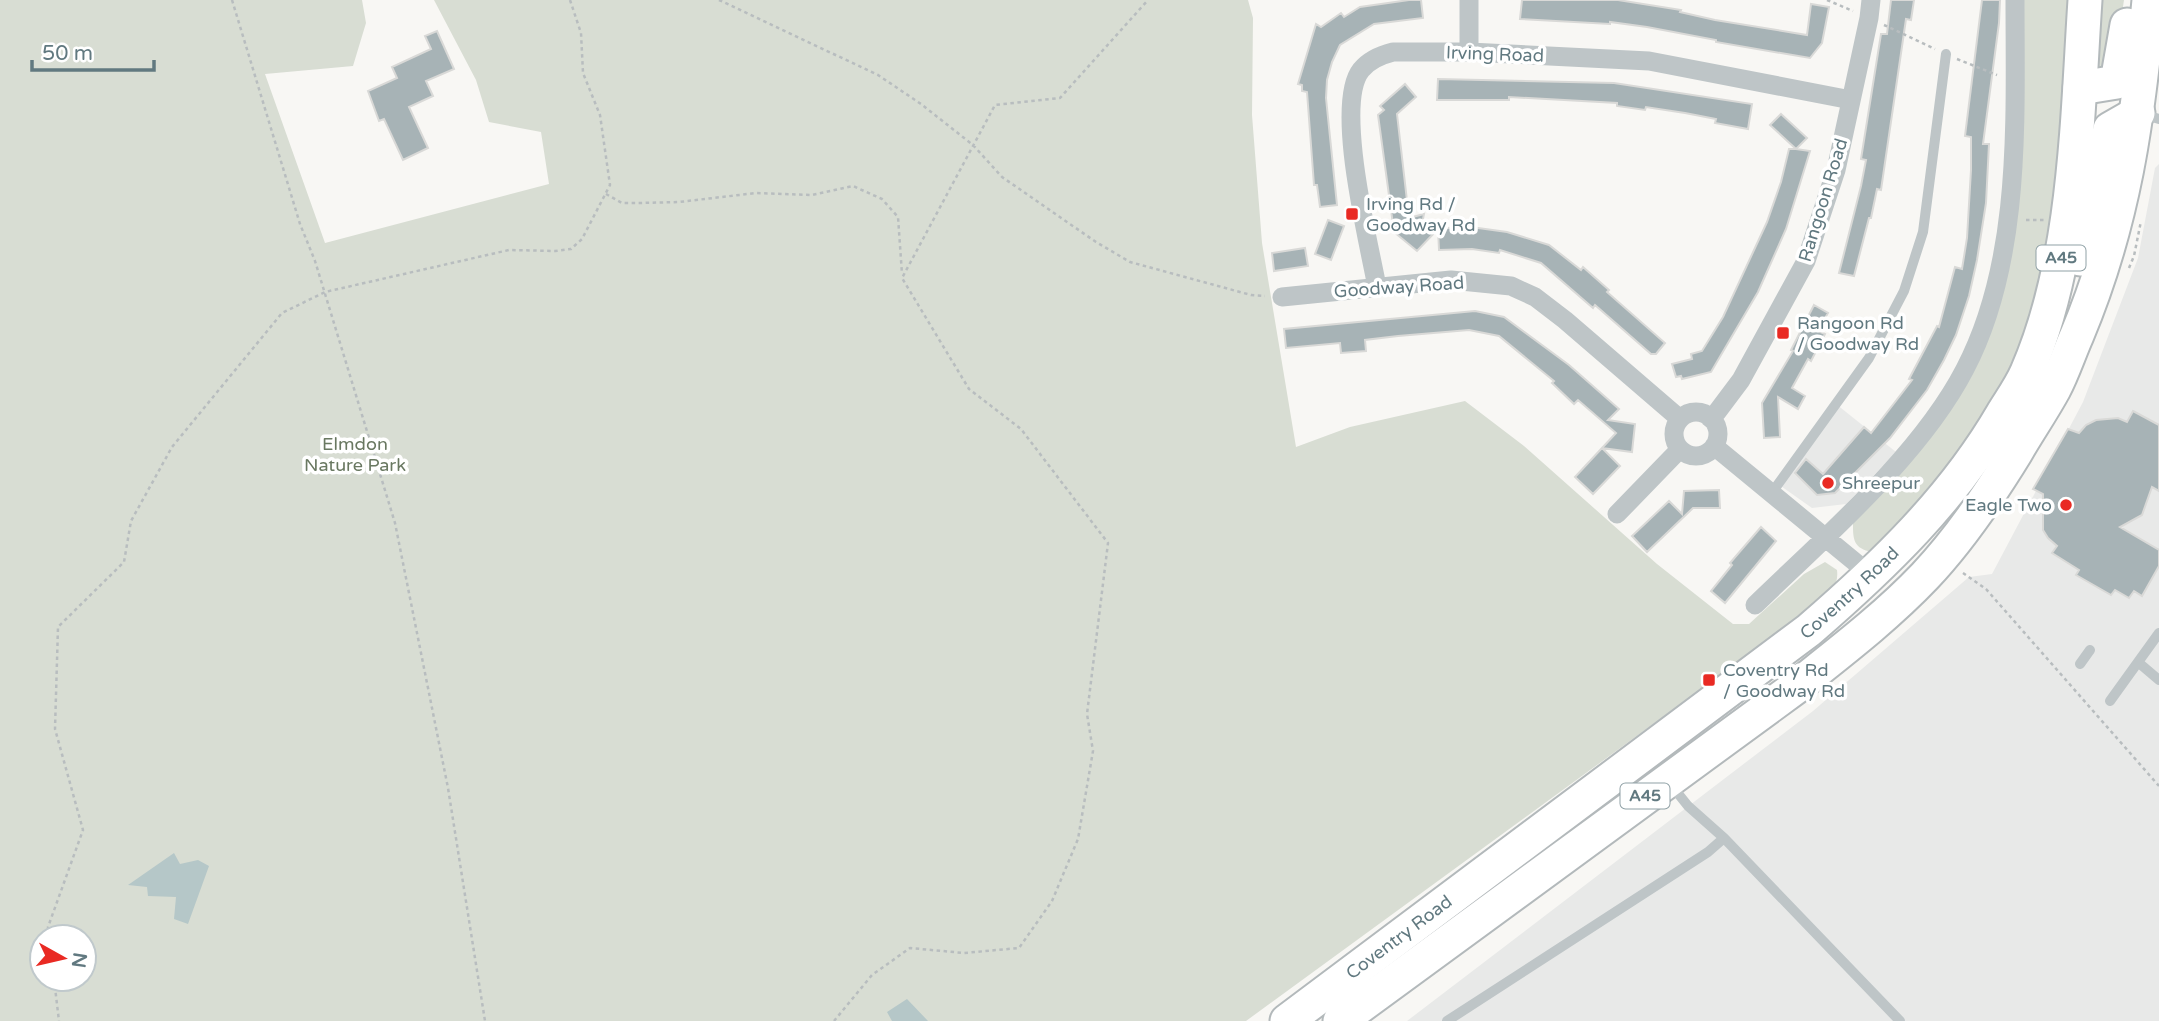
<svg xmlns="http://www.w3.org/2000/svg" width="2159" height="1021" font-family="'Varela Round',sans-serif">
<rect width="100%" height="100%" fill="#f8f7f4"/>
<path fill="#e8e9e8" d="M2159,164V1021H1407L1813,711L1969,577L1992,574L2083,402L2138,258L2155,168Z
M1836,404L1896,452L1846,504L1812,508L1778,484Z"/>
<path fill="#d8ddd3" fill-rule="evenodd" d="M0,0H362L366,23L353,66L265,74L325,243L549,184L541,132L489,122L476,80L434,0H1248L1253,18L1252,115L1262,243L1296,447L1350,427L1465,401L1524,446L1657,564L1733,624H1749L1804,574L1825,562L1837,570C1839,586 1830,593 1819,603L1246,1021H0ZM42,937H84V979H42Z
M2022,0H2073L2063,121L2052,207L2054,234L2034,309L2004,380L1949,471L1872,552C1852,548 1853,538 1853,520L1994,323Z
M2094,0H2124L2115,59L2099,74L2095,62Z"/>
<path fill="#b5c7c8" d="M174,853L180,864L198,860L209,866L188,924L174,919L176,897L148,896L147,887L128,885Z
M907,999L928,1021H892L887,1012Z"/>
<path fill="#a7b3b6" stroke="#d9d9d7" stroke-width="2" d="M1409,0H1421L1423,18L1374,24L1340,45L1332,62L1327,80L1326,98L1337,205L1320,207L1317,185H1314L1307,92L1302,91V85L1298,84L1316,24L1321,27L1341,13L1344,17L1360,7Z
M1522,0H1618L1681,10L1680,12L1715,20L1807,35L1811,4L1829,7L1822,43L1810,58L1716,42V40L1647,27L1610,22V24L1520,19Z
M1891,0H1914L1911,20L1906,19L1881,190L1877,189L1871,218H1869L1854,276L1839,273L1861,186L1866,160L1861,159L1881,34H1887Z
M1982,0H2000L1999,23L1983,144H1989L1986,203L1977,260L1969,296L1956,335L1944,360L1927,390L1890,438L1835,493L1817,495L1795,473L1806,459L1823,474L1864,427L1871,433L1912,380L1909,379L1937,326L1939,327L1955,267L1962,269L1967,238L1971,170V137L1965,136Z
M437,31L454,69L426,81L433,96L409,107L428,148L403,160L384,119L379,121L368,91L397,78L392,67L431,49L425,36Z
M1438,79L1614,83L1752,104L1748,129L1715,123L1716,119L1685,113L1646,107L1645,110L1617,106V103L1509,97V100H1437Z
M1405,84L1416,97L1397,114L1409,218L1424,214L1421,229L1471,227L1507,232L1549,245L1581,270L1583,267L1609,290L1607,292L1665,343L1656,354H1651L1595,305L1593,308L1541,263L1500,250L1499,253L1472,249L1439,250L1438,229L1417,251L1394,232L1378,115L1384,110L1380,106Z
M1781,114L1807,138L1796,149L1810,151L1786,229L1758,292L1711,372L1682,379L1681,376L1676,377L1672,364L1692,359L1691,354L1702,351L1723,317L1767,222L1781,182L1789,149H1796L1770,125Z
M1328,220L1344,226L1331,260L1315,254Z
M1305,248L1308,266L1274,271L1272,253Z
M1814,305L1828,313L1818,331L1825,334L1811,361L1808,359L1792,388L1805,396L1798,409L1778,397L1780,437L1764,438L1762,403L1793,351L1791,350Z
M1475,311L1504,317L1569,365L1619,409L1608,420L1635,424L1632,452L1602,448L1616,433L1578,400L1574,404L1552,383L1554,381L1499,336L1469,330L1398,336L1365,340L1366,351L1341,353L1340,343L1286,348L1284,329Z
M2133,411L2159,425V491L2152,487L2142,515L2120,527L2159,550V566L2142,596L2134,591L2129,598L2115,590L2111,595L2076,575L2079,570L2052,553L2057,546L2048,538L2043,530V494L2033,489L2068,429L2079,433L2086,425L2096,420L2118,418L2127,422Z
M1602,448L1620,466L1593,494L1575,477Z
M1719,490L1720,508H1693L1647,552L1632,536L1669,501L1682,514L1684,491Z
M1761,527L1776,541L1725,603L1711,591L1732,565L1730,563Z"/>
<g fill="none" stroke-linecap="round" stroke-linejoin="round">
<defs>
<g id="trunk">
<path d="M2080,88L2117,82L2127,25"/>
<path d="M2080,259L2110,129L2138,113"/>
<path id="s1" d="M1287,1021L1809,630C1883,566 1953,499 2003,413C2011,400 2021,386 2027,372C2076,260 2077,120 2085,0"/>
<path d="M1340,1021L1796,687C1840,652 1886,617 1925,576C1960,539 1989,496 2016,452C2028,431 2042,411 2054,389C2063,372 2069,353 2077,335C2124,223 2138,120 2149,0"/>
</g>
</defs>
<use href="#trunk" stroke="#b3b9bb" stroke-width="37"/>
<path stroke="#b8bdbf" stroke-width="2.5" stroke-dasharray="3.5 3.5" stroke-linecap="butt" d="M232,0L300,224L315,261L395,523L448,788L485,1021
M719,0L878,75L921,104L973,145L1002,177L1096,242L1130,262L1251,295L1265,296
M1827,0L1853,11
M1884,25L1935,49
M1957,59L1997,75
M606,194L622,203H639L679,202L756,193L812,195L853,186L882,199L898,217L902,274
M2026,220H2044
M2129,268L2134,256L2141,221
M1963,573L1986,589L2159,786
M49,937L48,927L83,830L55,729L58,627L124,562L131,521L172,447L282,313L325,292L509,250L555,251L571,249L582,239L610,185L600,115L583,73L581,33L570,0
M54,979L59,1021
M834,1021L872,975L910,948L964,953L1019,948L1052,901L1078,839L1093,751L1087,714L1108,543L1021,429L969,389L902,278L995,105L1060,98L1148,0"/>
<path stroke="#bec5c7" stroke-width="10" d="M2142,114L2159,119
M1771,494L1869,358L1904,291L1923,232L1946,54
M2139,663L2159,680
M2080,664L2090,650
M2110,701L2159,633
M1672,786L1688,806L1724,838
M1447,1021L1708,852L1724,838L1900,1021"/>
<path stroke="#bec5c7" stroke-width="19" d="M1469,0V52
M1377,287C1369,243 1334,104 1361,70C1369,60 1381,55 1393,52H1469L1649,61L1851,100
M1282,297L1451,280L1511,286L1535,297L1565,320L1680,419
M1674 434a22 22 0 1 1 44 0a22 22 0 1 1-44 0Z
M1710,418L1717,412L1741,380L1806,261L1836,170L1869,18L1871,0
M1714,446L1872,576
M1617,514L1680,449
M1755,605C1825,537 1920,456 1965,369C2022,260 2015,120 2015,0"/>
<use href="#trunk" stroke="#fff" stroke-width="33"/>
</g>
<g fill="#e92a23" stroke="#fff" stroke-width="2.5">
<rect x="1345" y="207" width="14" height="14" rx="3.5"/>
<rect x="1776" y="326" width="14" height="14" rx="3.5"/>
<circle cx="1828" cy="483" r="7"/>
<circle cx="2066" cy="505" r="7"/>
<rect x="1702" y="673" width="14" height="14" rx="3.5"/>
</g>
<g text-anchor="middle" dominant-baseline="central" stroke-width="7" stroke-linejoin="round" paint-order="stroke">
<g fill="#fff" stroke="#90a1a6" stroke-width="2">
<rect x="2036.5" y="245.5" width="49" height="25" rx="5"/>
<rect x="1620.5" y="783.5" width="49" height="25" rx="5"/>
</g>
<g font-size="16" font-weight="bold" fill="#617980">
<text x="2061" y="258">A45</text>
<text x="1645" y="796">A45</text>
</g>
<g font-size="18" fill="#617980" stroke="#fff">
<text transform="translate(1495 54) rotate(2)">Irving Road</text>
<text transform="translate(1823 200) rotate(-73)">Rangoon Road</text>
<text transform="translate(1399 287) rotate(-4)">Goodway Road</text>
<text stroke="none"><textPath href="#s1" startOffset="707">Coventry Road</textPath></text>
<text stroke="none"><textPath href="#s1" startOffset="140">Coventry Road</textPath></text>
</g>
<g font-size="18" fill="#617980" stroke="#fff" text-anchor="start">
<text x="1366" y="204">Irving Rd /<tspan x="1366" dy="21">Goodway Rd</tspan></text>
<text x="1797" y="323">Rangoon Rd<tspan x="1797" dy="21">/ Goodway Rd</tspan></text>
<text x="1842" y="483">Shreepur</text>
<text x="2052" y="505" text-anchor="end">Eagle Two</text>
<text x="1723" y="670">Coventry Rd<tspan x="1723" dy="21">/ Goodway Rd</tspan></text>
</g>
<g font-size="18" fill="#697861" stroke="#fff">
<text x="355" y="444">Elmdon<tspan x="355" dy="21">Nature Park</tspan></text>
</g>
</g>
<g transform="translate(63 958) rotate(98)"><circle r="33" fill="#ffffff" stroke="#c0c9cc" stroke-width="2"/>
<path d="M0-5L12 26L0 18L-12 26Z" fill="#e92a23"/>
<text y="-10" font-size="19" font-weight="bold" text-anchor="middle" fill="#617980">N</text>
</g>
<path d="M32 60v10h122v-10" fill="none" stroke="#617980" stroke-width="3.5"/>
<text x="42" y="60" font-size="21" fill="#617980" stroke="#ffffff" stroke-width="5" paint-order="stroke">50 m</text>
</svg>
